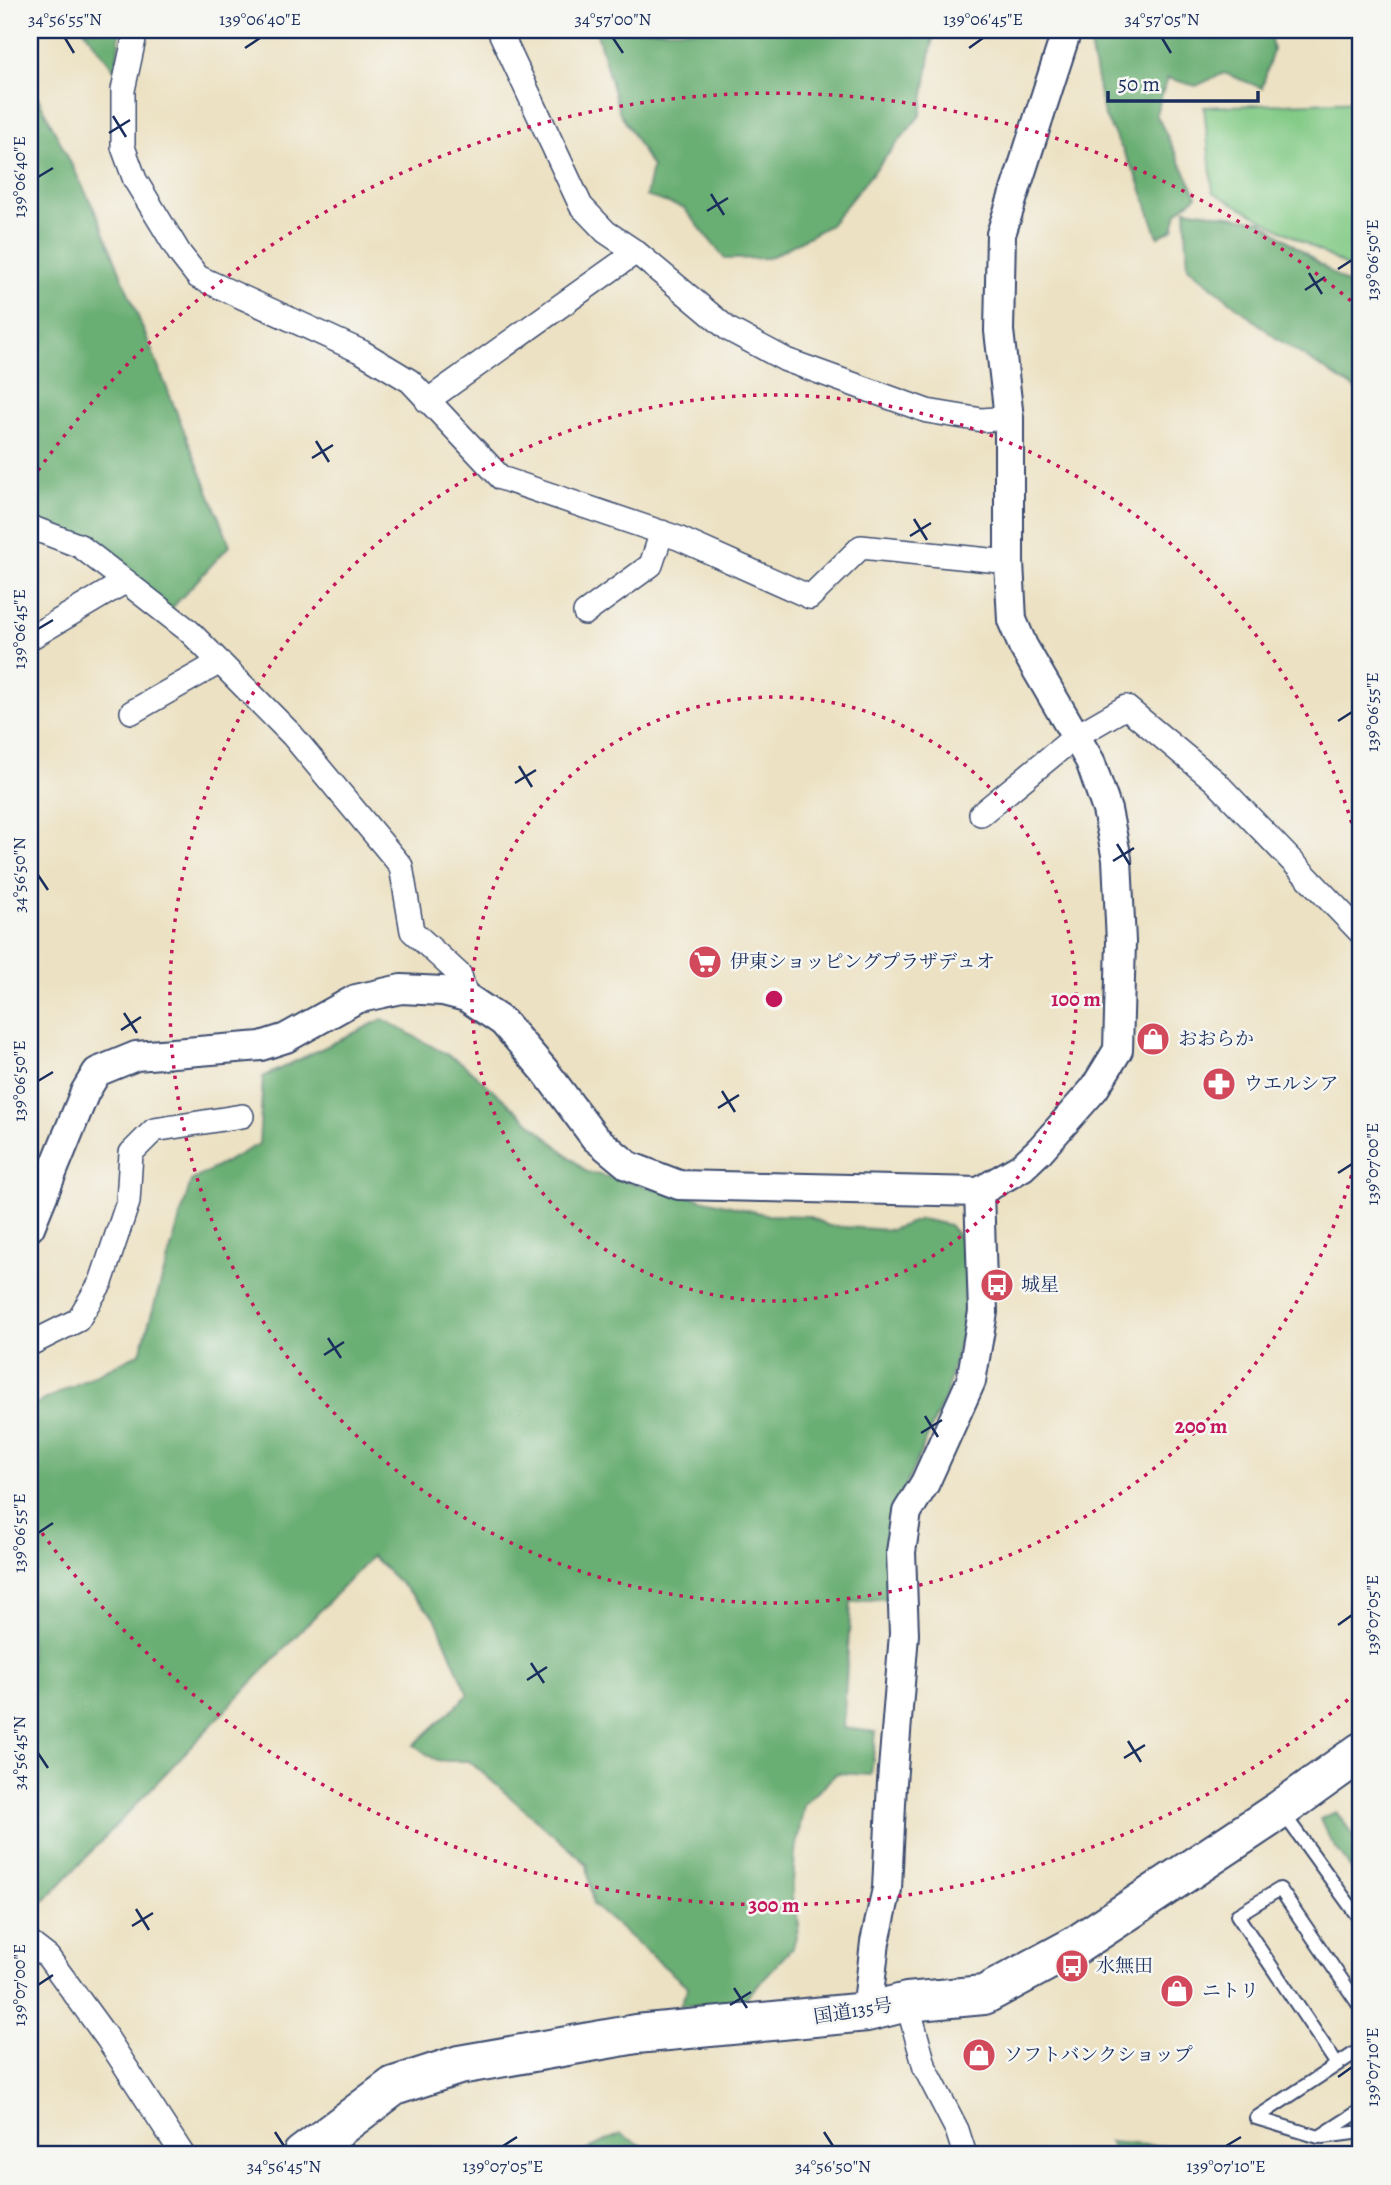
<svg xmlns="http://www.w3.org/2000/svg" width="1391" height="2185" font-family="Alegreya,'Noto Serif JP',serif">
<rect width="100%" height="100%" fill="#f6f6f2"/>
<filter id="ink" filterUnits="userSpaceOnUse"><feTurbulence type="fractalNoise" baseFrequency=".0143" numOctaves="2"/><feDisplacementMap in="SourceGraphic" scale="14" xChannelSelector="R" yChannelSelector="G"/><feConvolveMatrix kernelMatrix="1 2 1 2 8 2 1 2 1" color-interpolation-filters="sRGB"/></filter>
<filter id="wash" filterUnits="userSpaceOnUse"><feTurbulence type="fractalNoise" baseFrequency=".00686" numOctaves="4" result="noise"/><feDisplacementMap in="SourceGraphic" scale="28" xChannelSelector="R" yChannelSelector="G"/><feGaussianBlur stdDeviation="1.57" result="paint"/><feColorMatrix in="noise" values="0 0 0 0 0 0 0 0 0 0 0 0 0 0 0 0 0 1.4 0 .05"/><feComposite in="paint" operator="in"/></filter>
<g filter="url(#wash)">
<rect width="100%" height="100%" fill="#ece1c2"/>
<path fill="#82ca85" stroke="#4e7c72" stroke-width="2" d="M1361,101V274L1213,192L1204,107Z"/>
<path fill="#69ae72" stroke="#426e68" stroke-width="2" d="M84,30H120L116,72Z
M596,30H934L921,114L830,225L769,258L725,259L684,208L646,196L652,167L619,111Z
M1087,30H1269L1273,50L1262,88L1224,73L1196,86L1167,78L1156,114L1197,196L1177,212L1173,229L1158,237L1138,179L1104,115Z
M30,82L98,217L230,545L170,610L30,521Z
M1185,209L1261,221L1361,294V393L1276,338L1188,267Z
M383,1019L462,1063L587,1172L768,1215L808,1216L829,1226L890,1230L921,1219L949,1225L970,1250L962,1329L946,1395L893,1514L897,1597L851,1602L843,1728L876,1732L871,1775L837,1773L804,1805L795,1852L792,1898L799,1925L793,1947L741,2003L680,2006L688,1987L593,1905L587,1864L469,1761H437L414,1745L468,1695L435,1617L372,1556L30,1916V1407L140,1353L191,1181L259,1144L263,1077Z
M1336,1812C1357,1837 1361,1850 1361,1882L1331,1841L1320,1819Z
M621,2134L657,2155H576Z
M1109,2142L1196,2149L1226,2155H1116Z"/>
</g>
<g filter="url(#ink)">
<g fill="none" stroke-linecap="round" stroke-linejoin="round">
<defs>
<path id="service" d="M1283,1813L1361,1921
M1336,2063L1237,1915L1280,1889L1361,2008
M1256,2118L1361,2049
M1256,2118L1319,2137L1361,2110
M1323,2137L1361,2132"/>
<path id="minor" d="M136,30L123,90V147L135,180L180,254L198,277L362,352L410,381L501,478L678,538L810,597L861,547L1009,562
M499,30L581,206L606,232L636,252
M427,401L636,252L728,329L786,360L927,411L982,420L1009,418
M30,527L80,546L189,631L292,735L401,866L412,931L460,975L466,997
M585,613L651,565L662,532
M30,638L126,581
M132,712L220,662
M981,814L1076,736L1126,707L1215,781L1361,933
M30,1344L78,1320L101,1282L128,1202L131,1153L154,1130L242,1116
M30,1943L48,1957L107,2038L183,2155
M907,2002L925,2068L957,2130L965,2155"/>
<path id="tertiary" d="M30,1227L85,1092L97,1072L136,1056L261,1046L286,1038L356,999L401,989L443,991L466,997L503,1022L545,1071L595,1138L629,1166L679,1185L979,1192L1022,1167L1040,1150L1094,1089L1118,1050L1121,942L1117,859L1107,810L1090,761L1023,646L1012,620L1009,562V418L999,331L1001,234L1067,30
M867,2012L875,1942L887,1889L892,1782L904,1634L901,1552L907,1512L925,1483L971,1381L983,1312L979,1192"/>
<path id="trunk" d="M302,2155L394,2086L459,2065L636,2034L867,2012L907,2002L984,1995L1075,1946L1280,1810L1361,1752"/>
</defs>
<use href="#service" stroke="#3a4a6d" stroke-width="16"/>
<use href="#minor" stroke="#3a4a6d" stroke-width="26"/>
<use href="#tertiary" stroke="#3a4a6d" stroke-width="32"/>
<use href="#trunk" stroke="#3a4a6d" stroke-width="42"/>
<use href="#service" stroke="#fff" stroke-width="12"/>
<use href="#minor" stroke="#fff" stroke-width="23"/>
<use href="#tertiary" stroke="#fff" stroke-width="28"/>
<use href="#trunk" stroke="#fff" stroke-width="38"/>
</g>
</g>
<path fill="none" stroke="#1b2f5e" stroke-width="2.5" d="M65,38L74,53M613,38L623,53M1162,38L1171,53M245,48L260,38M969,48L983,38M113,116L126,137M109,133L130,120M38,177L53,168M711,194L724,215M707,211L728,198M1338,269L1352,260M1309,273L1322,294M1305,290L1325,277M316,441L329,462M312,458L333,445M914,519L927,540M910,536L931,523M38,629L53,620M1338,721L1352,712M519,766L532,787M515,783L536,770M1117,844L1130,865M1113,861L1134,848M38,875L48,890M124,1013L137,1033M121,1030L141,1017M38,1081L53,1072M722,1091L735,1112M718,1108L739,1095M1338,1173L1352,1164M328,1338L341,1358M324,1355L344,1342M925,1416L938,1437M921,1433L942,1420M38,1533L53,1523M1338,1625L1352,1615M531,1663L544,1683M527,1680L547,1667M1128,1741L1141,1762M38,1753L48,1768M1124,1758L1145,1745M136,1909L149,1930M132,1926L153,1913M38,1985L53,1975M734,1988L747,2008M730,2005L751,1992M1338,2077L1352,2067M275,2132L284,2146M824,2132L833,2146M503,2146L517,2137M1226,2146L1241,2137"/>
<g fill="none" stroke="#c2185b" stroke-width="3.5" stroke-dasharray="3.5 7">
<circle cx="774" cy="999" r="302"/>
<path d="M1360 1145A604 604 0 1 1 1360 853"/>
<path d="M1356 1693A906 906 0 0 1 32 1519M32 479A906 906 0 0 1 1356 305"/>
</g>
<defs>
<symbol id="supermarket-disc" viewBox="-11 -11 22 22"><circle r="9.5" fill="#d1495b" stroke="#f6f6f2"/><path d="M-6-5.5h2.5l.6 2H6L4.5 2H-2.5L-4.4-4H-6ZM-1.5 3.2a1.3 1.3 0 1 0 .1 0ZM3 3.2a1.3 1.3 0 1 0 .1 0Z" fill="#fff"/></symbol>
<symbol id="shop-disc" viewBox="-11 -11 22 22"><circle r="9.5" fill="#d1495b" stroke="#f6f6f2"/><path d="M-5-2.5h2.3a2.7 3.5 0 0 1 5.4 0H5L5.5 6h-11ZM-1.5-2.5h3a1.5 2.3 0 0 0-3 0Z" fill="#fff"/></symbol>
<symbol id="pharmacy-disc" viewBox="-11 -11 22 22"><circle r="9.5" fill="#d1495b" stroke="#f6f6f2"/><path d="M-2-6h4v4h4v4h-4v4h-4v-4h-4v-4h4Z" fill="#fff"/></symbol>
<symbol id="bus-disc" viewBox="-11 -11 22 22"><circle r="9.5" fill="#d1495b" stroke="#f6f6f2"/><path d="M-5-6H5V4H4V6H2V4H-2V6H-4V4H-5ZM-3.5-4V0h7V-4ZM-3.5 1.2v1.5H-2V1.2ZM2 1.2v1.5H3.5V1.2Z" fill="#fff"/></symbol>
</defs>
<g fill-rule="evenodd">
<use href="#supermarket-disc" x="686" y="943" width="38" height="38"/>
<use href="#shop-disc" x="1134" y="1020" width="38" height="38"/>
<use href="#pharmacy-disc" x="1200" y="1065" width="38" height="38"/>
<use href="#bus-disc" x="978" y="1266" width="38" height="38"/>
<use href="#bus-disc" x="1053" y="1947" width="38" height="38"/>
<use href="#shop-disc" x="1158" y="1972" width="38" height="38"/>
<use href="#shop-disc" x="960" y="2036" width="38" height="38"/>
</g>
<g text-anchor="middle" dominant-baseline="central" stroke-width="5" stroke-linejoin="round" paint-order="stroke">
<g font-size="19" fill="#1b2f5e" stroke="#f6f6f2" text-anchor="start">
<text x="730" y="962">伊東ショッピングプラザデュオ</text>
<text x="1178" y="1039">おおらか</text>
<text x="1244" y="1084">ウエルシア</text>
<text x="1021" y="1285">城星</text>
<text x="1096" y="1966">水無田</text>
<text x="1202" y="1991">ニトリ</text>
<text x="1004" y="2055">ソフトバンクショップ</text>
</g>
<g font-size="19" fill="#1b2f5e" stroke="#f6f6f2">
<text transform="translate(853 2011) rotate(-9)">国道135号</text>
</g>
</g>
<circle cx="774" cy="999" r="10" fill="#c2185b" stroke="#f6f6f2" stroke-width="3.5"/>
<g font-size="21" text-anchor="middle" font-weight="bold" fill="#c2185b" stroke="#f6f6f2" stroke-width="5" stroke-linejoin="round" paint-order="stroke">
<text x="1076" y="1006">100 m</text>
<text x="1201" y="1433">200 m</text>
<text x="774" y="1912">300 m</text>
</g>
<rect width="1391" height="2185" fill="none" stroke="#f6f6f2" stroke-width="77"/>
<path d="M1108 91v10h150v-10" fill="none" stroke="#1b2f5e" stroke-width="3.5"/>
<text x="1118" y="91" font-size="21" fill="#1b2f5e" stroke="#f6f6f2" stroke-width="5" paint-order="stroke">50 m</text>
<rect x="38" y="38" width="1314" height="2108" fill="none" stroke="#1b2f5e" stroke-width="2.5"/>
<g font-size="18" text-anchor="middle" fill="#1b2f5e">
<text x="65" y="25">34°56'55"N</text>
<text x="260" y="25">139°06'40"E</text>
<text x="613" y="25">34°57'00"N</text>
<text x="983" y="25">139°06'45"E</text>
<text x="1162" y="25">34°57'05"N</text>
<text transform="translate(19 177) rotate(-90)" y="6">139°06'40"E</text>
<text transform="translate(1372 260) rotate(-90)" y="6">139°06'50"E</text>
<text transform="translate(19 629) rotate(-90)" y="6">139°06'45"E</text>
<text transform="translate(1372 712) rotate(-90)" y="6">139°06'55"E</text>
<text transform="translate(19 875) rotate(-90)" y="6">34°56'50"N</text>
<text transform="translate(19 1081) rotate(-90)" y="6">139°06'50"E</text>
<text transform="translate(1372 1164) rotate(-90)" y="6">139°07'00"E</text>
<text transform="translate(19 1533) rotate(-90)" y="6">139°06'55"E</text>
<text transform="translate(1372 1615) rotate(-90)" y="6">139°07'05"E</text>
<text transform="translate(19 1753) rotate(-90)" y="6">34°56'45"N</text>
<text transform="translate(19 1985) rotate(-90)" y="6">139°07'00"E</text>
<text transform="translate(1372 2067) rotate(-90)" y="6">139°07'10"E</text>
<text x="284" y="2172">34°56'45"N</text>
<text x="503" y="2172">139°07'05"E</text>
<text x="833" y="2172">34°56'50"N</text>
<text x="1226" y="2172">139°07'10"E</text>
</g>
</svg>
